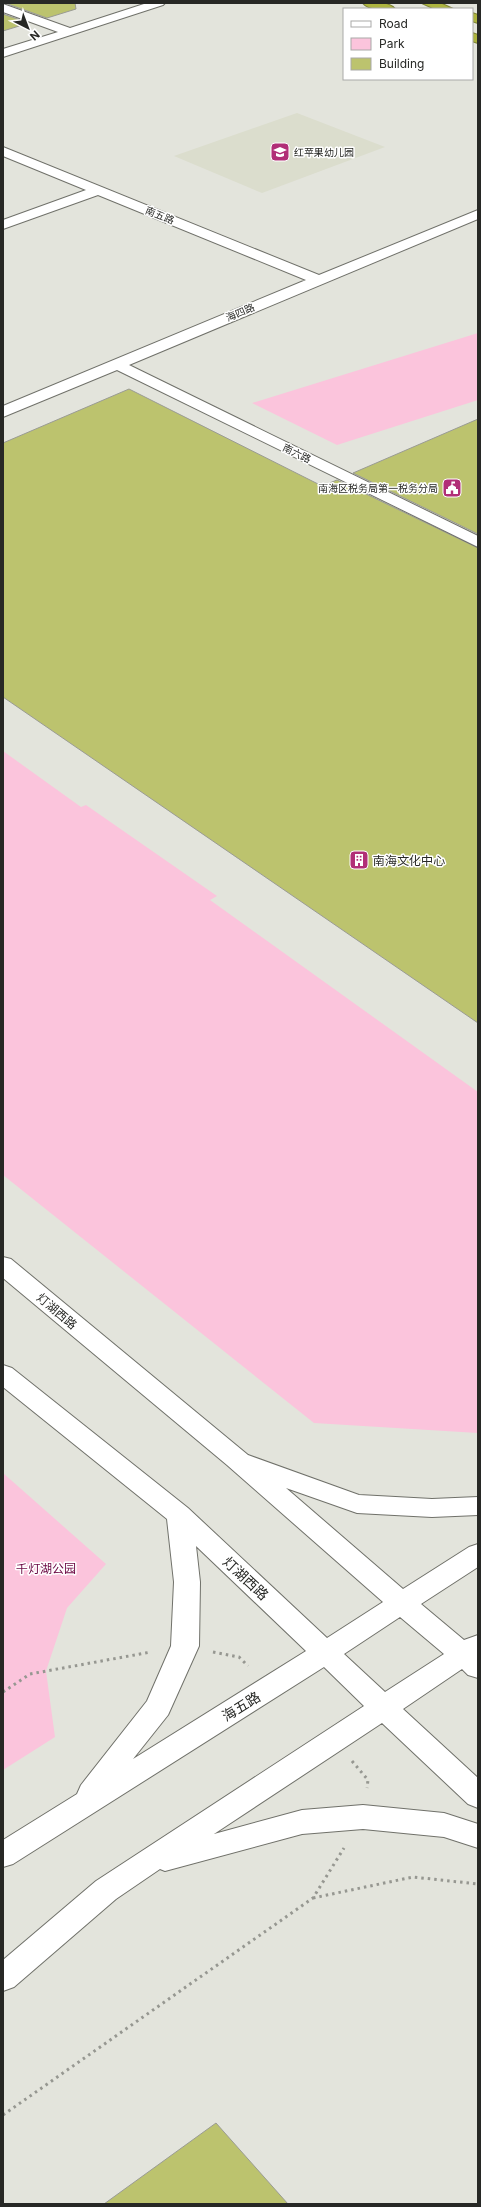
<svg xmlns="http://www.w3.org/2000/svg" width="481" height="2207" font-family="Inter,'Noto Sans SC',sans-serif">
<rect width="100%" height="100%" fill="#e3e4dc"/>
<path fill="#dbddcd" d="M297,113L385,147L262,193L174,156Z"/>
<path fill="#fbc4dc" d="M478,333V400L337,445L252,403Z
M3,751L81,807L86,805L217,896L210,900L478,1092V1433L314,1423L3,1175Z
M3,1473L106,1564L67,1608L46,1671L55,1737L3,1770Z"/>
<path fill="#bcc36e" stroke="#9a9b94" d="M5,3H75L76,9L47,18Z
M3,14L29,23L3,31Z
M129,389L322,486L337,480L478,548V1023L3,697V443Z
M478,419V534L353,473Z
M216,2123L288,2204H104Z"/>
<g fill="none" stroke-linecap="round" stroke-linejoin="round">
<defs>
<path id="secondary" d="M147,3H165L163,5L3,57V49L58,32L3,12V4L70,28Z
M3,147L319,275L478,210V219L129,365L478,536V547L117,370L3,417V406L306,280L98,195L3,229V220L86,190L3,156Z
M3,1257L11,1259L248,1455L359,1495L432,1499L478,1497V1515L432,1517L357,1513L286,1488L403,1589L469,1547L478,1544V1567L421,1604L464,1640L478,1635V1678L468,1675L462,1669L403,1709L478,1778V1808L468,1804L382,1723L214,1834L302,1810L363,1805L444,1813L478,1824V1848L444,1837L363,1829L302,1834L165,1871L160,1869L116,1899L14,1987L3,1991V1960L96,1881L364,1706L324,1667L13,1864L3,1867V1840L77,1794L81,1785L147,1701L171,1646L174,1582L167,1519L3,1387V1365L12,1368L188,1508L327,1638L383,1602L227,1465L3,1278ZM196,1546L306,1651L133,1759L168,1715L199,1646L200,1582ZM400,1617L444,1654L385,1692L344,1654Z"/>
<path id="highway" d="M363,3C373,3 388,1 395,9C385,9 370,11 363,3Z
M422,3H440L453,9H435Z
M472,13L478,15V23L472,21Z
M472,33L478,35V43L472,41Z"/>
</defs>
<use href="#secondary" stroke="#70716a" stroke-width="2"/>
<use href="#highway" stroke="#7e8336" stroke-width="2"/>
<path stroke="#969791" stroke-width="3" stroke-dasharray="2.5 4" stroke-linecap="butt" d="M213,1652L239,1657L248,1666
M3,1692L30,1674L151,1652
M352,1761L368,1780L367,1788
M313,1898L413,1877L478,1884
M3,2115L313,1898L344,1848"/>
<use href="#secondary" fill="#fff" fill-rule="evenodd"/>
<use href="#highway" fill="#adb43f" fill-rule="evenodd"/>
</g>
<defs>
<symbol id="school-square" viewBox="-11 -11 22 22"><rect x="-9" y="-9" width="18" height="18" rx="4" fill="#b12e77" stroke="#fff"/><path d="M0-5L7-2L0 1L-7-2ZM-4 1L0 2.5L4 1V4Q0 6-4 4Z" fill="#fff"/></symbol>
<symbol id="civic-square" viewBox="-11 -11 22 22"><rect x="-9" y="-9" width="18" height="18" rx="4" fill="#b12e77" stroke="#fff"/><path d="M-.6-6.5H3V-4.5H.6V-3L4-1V1h2V6H-6V1h2V-1L-.6-3ZM-1.2 2.5V6h2.4V2.5Z" fill="#fff"/></symbol>
<symbol id="building-square" viewBox="-11 -11 22 22"><rect x="-9" y="-9" width="18" height="18" rx="4" fill="#b12e77" stroke="#fff"/><path d="M-4-6H4V6H1V3H-1V6H-4ZM-2.5-4.3h1.7v1.8h-1.7ZM.8-4.3h1.7v1.8H.8ZM-2.5-1h1.7V.8h-1.7ZM.8-1h1.7V.8H.8Z" fill="#fff"/></symbol>
</defs>
<g fill-rule="evenodd">
<use href="#school-square" x="269" y="141" width="22" height="22"/>
<use href="#civic-square" x="441" y="477" width="22" height="22"/>
<use href="#building-square" x="348" y="849" width="22" height="22"/>
</g>
<g text-anchor="middle" dominant-baseline="central" stroke-width="3" stroke-linejoin="round" paint-order="stroke">
<g font-size="10" fill="#272825" stroke="#fff" text-anchor="start">
<text x="294" y="152">红苹果幼儿园</text>
<text x="438" y="488" text-anchor="end">南海区税务局第一税务分局</text>
</g>
<g font-size="10" fill="#272825" stroke="#fff">
<text transform="translate(160 215) rotate(22)">南五路</text>
<text transform="translate(240 312) rotate(-23)">海四路</text>
<text transform="translate(297 453) rotate(26)">南六路</text>
</g>
<g font-size="12" fill="#272825" stroke="#fff" text-anchor="start">
<text x="373" y="860">南海文化中心</text>
</g>
<g font-size="12" fill="#272825" stroke="#fff">
<text transform="translate(57 1311) rotate(40)">灯湖西路</text>
</g>
<g font-size="12" fill="#6a0642" stroke="#fff">
<text x="46" y="1568">千灯湖公园</text>
</g>
<g font-size="14" fill="#272825" stroke="#fff">
<text transform="translate(246 1578) rotate(43)">灯湖西路</text>
<text transform="translate(241 1706) rotate(-32)">海五路</text>
</g>
</g>
<rect width="481" height="2207" fill="none" stroke="#272825" stroke-width="8"/>
<rect x="343" y="8" width="130" height="72" fill="#ffffff" stroke="#a9a9a8"/>
<rect x="351" y="21" width="20" height="6" fill="#ffffff" stroke="#a9a9a8"/>
<text x="379" y="28" font-size="12" fill="#272825">Road</text>
<rect x="351" y="38" width="20" height="12" fill="#fbc4dc" stroke="#a9a9a8"/>
<text x="379" y="48" font-size="12" fill="#272825">Park</text>
<rect x="351" y="58" width="20" height="12" fill="#bcc36e" stroke="#a9a9a8"/>
<text x="379" y="68" font-size="12" fill="#272825">Building</text>
<g transform="translate(28 28) rotate(138)" stroke="#ffffff" stroke-width="3" paint-order="stroke">
<path d="M0-3L7 15L0 10L-7 15Z" fill="#272825"/>
<text y="-6" font-size="11" font-weight="bold" text-anchor="middle" fill="#272825">N</text>
</g>
</svg>
